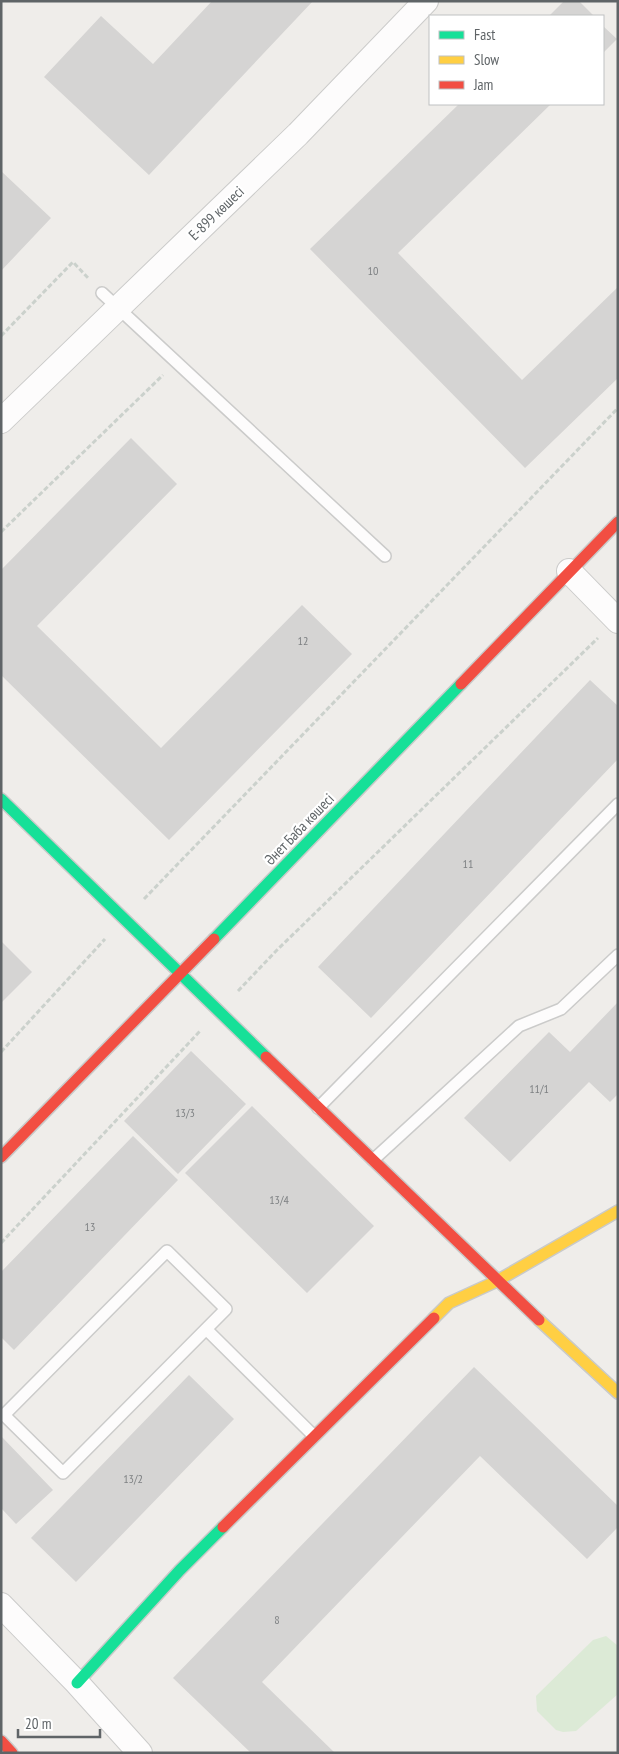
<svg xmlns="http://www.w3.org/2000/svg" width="619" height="1754" font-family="'PT Sans Narrow',sans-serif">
<rect width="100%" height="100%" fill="#efedea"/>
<path fill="#dcead6" d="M606,1636L618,1646V1694L576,1731L563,1732L556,1730L537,1711L536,1696L593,1640Z"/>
<path fill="#d5d4d3" d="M212,1H313L149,175L44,77L101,16L153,64Z
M564,1H579L594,16H549Z
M603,26L617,39L603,53Z
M459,104H551L398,253L522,380L618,287V378L525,468L310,249Z
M1,171L51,218L1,271Z
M131,438L177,484L37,626L161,748L302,605L352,654L169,840L1,675V570Z
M590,680L618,706V759L371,1018L318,967Z
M1,941L32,972L1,1003Z
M618,1002V1094L610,1102L589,1082L510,1162L464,1118L549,1032L570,1052Z
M191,1051L246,1104L178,1174L124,1121Z
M252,1106L374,1226L307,1293L185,1173Z
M133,1136L178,1180L14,1350L1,1337V1272Z
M474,1367L618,1506V1527L587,1559L480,1456L262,1682L335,1753H251L173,1678Z
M189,1375L234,1419L76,1582L31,1538Z
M1,1436L53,1490L16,1524L1,1508Z"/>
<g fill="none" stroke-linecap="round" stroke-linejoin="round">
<defs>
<path id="lane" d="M102,293L385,556
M318,1108L618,804
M373,1160L519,1026L561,1009L618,955
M167,1251L226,1309L63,1473L4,1415Z
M206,1329L314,1436"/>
<path id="street" d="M1,421L298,134L426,1
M569,571L618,621
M1,1605L77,1683L140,1753"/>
<path id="fast" d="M1,799L266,1057
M214,939L461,684
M77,1683L180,1570L223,1527"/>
<path id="slow" d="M434,1318L449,1303L497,1281L618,1211
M539,1320L618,1393"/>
<path id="jam" d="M461,684L618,522
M266,1057L539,1320
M1,1157L214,939
M223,1527L434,1318
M1,1741L12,1753"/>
</defs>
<use href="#lane" stroke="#cbcbca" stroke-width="14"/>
<use href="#street" stroke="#cbcbca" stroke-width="26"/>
<use href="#fast" stroke="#c9cac9" stroke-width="14"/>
<use href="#slow" stroke="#c9cac9" stroke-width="14"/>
<use href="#jam" stroke="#c9cac9" stroke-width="14"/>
<path stroke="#cbd1cc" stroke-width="3" stroke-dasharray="5 2.5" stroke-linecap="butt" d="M1,336L73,262L89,279
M1,532L163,375
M144,899L618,408
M238,991L276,951L598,638
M1,1052L105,939
M1,1243L201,1030"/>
<use href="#lane" stroke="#fdfcfc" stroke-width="11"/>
<use href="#street" stroke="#fdfcfc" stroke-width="24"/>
<use href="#fast" stroke="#16e098" stroke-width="11"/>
<use href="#slow" stroke="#ffcf43" stroke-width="11"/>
<use href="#jam" stroke="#f24e42" stroke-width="11"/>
</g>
<g text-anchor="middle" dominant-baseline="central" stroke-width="4.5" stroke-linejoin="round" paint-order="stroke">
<g font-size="12" fill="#7e8183">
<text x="373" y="270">10</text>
<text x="303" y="640">12</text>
<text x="468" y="863">11</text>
<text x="539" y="1088">11/1</text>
<text x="185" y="1112">13/3</text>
<text x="279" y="1199">13/4</text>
<text x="90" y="1226">13</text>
<text x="133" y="1478">13/2</text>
<text x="277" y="1619">8</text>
</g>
<g font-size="15" fill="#5f6467" stroke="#fff">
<text transform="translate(216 213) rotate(-44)">Е-899 көшесі</text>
<text transform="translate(299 829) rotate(-46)">Әнет Баба көшесі</text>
</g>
</g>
<rect width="619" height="1754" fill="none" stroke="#5f6467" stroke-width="5"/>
<rect x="429" y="15" width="175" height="90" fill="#ffffff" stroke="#bfc1c2"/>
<rect x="439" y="31" width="25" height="8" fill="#16e098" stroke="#bfc1c2"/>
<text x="474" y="40" font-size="15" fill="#5f6467">Fast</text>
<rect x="439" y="56" width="25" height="8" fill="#ffcf43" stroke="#bfc1c2"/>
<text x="474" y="65" font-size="15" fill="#5f6467">Slow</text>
<rect x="439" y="81" width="25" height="8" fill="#f24e42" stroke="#bfc1c2"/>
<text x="474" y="90" font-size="15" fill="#5f6467">Jam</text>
<path d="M18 1729v8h82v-8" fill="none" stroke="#5f6467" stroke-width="2.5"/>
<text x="25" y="1729" font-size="15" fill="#5f6467" stroke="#ffffff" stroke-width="4" paint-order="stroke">20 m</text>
</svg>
